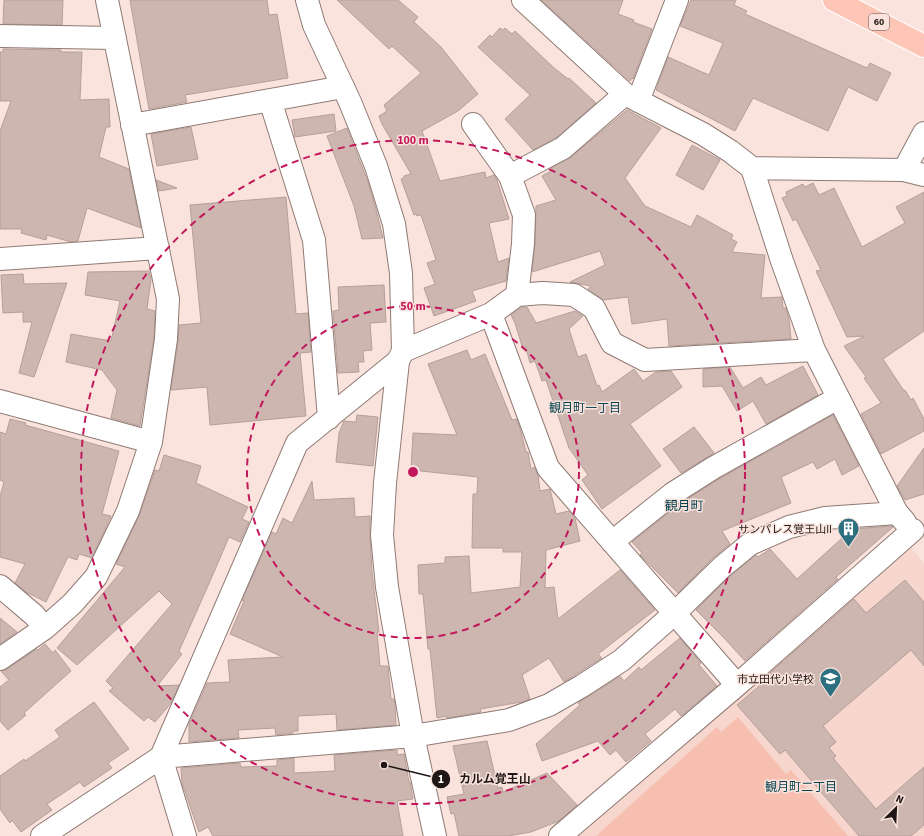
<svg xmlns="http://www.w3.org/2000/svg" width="924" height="836" font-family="'Source Sans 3','Noto Sans JP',sans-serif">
<rect width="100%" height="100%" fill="#fae3dc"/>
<path fill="#f6d6cd" d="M911,548L924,563V836H578Z"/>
<path fill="#f7bfaf" d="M738,717L786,774L791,770L848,836H596L717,727L721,732Z"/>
<path fill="#cdb6b0" stroke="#b59f99" d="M4,0H63L62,25L3,24Z
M130,0H267L269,15L277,14L288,78L185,95L187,102L149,109Z
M337,0H398L418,17L414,22L441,47L478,94L458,111L422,131L440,181L485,172L486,178L494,175L497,180L509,219L489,223L498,262L509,258L506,281L472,291L476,301L434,316L424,288L435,284L427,263L436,260L421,215L417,216L416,214L414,215L401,179L404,178V176L411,174L382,124L379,116L387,111L384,105L421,73L392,46L389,49Z
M541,0H623L618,14L634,20L633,22L652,29L633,79L632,78L630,81Z
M691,0H736L734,5L747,11L745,14L867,68L870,63L891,73L877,101L848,87L828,131L753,98L735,131L656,90L668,57L709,75L723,43L680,26Z
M500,28L503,30L505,28L512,34L515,31L553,67L568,79L569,78L596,103L556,138L533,150L505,119L530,95L478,47L490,35L492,37Z
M3,49L61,50V52H82L80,100L109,99L110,127H106L99,157L129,169L141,228L87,208L78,241L71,242L47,235L46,240L21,233L22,229H0V131L11,101H0V52H3Z
M627,110L661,128L625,178L645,206L691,227L697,215L733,235L731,239L737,242L732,252L765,255L761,298L782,297L783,308H786L789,319L791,339L669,346L667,319L632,324L628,297L603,300L588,289L591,286L570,282L605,265L600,251L532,272L535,244L536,206L556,200L542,176L553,170L551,168L571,157Z
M334,114L336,131L295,137L292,120Z
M191,127L198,159L157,166L151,134Z
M347,128L368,182L376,209L383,238L362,239L354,206L327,136Z
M692,145L720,160L703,190L676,175Z
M156,180L177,188L159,191Z
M813,183L819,195L834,188L862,247L905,223L896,207L924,192V331L883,359L904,391L905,390L911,400L913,398L924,419V431L881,454L861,414L881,403L864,378L866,377L844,346L865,336L847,337L816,271L821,270L796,219L793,221L782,198L787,196L786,192L803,184L805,187Z
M286,197L296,314L308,313L311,352L300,353L306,416L210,425L207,387L171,390L178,341L179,325L201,323L190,205Z
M149,271L151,280L147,309L155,311L154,338L140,426L111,418L117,390L102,370L66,362L71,334L111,341L120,301L85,295L88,272Z
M23,274L24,284L67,283L34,377L19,373L32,322H23V312L3,313L1,275Z
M384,285L386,322L370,323L372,350L363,351L364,362H358L359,372L338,373L333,311L339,310L338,287Z
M522,307H527L536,323L575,311L583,316L569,329L578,357L586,354L597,386L599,385L602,392L634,369L643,381L656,372L671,371L682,387L630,424L661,466L602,509L582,480L588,475L569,448L546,380L542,381L535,361L530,363L526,348L523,349L515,323L511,315Z
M467,350L471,360L485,354L512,420L517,419L521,432L526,452H528L531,469L534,467L538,475L540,491L550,489L556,514L569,511L575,518L580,541L546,550L545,588L554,587L558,619L620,570L655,610L598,654L602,658L564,682L549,658L522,675L530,699L522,702L480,709L481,712L447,718V716L437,718L430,649H428L423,594H419L418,565L445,563V557L469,556L471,593L520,587L522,552H503V548H472L473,494H477L478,477L411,470L413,433L457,435L428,364Z
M803,366L818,395L766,424L753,401L737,411L722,386L703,387V369L730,367L743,388L761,377L766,385Z
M357,415L378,417L373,466L336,462L339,433L344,421L356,422Z
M833,415L859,466L842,475L835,459L817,469L813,462L781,477L791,503L722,531L730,544L713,558L678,593L640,555L642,553L632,542L679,504L719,479Z
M10,419L26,423L25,425L119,451L102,514L111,516L92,558L79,554L77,560L68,557L46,602L26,592L15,583L25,564L0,557V496L4,482L0,480V432L6,434Z
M694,427L714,453L681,473L663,449Z
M924,448V494L905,500L897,486Z
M164,455L201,466L196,483L248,507L242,519L249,522L240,542L229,537L211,579L179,651L182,654L157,686L179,685L171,703L155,722L148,717L144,721L109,691L113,688L106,681L172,604L159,591L77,665L57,648L125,567L116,564L139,516L155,470L159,471Z
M312,481L314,500L354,498L355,517L370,516V536L372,572L379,632H377L380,666H388L391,699H394L395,704L396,725L337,730L336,714L298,716V731H293V733L276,735L275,728L238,730L239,738L189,742V724L207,683L230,682L228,660L283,657L230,634L244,601L242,600L272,532L276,534L283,518L292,523Z
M892,526L893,527L836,577L838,579L745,661L724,638L696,610L730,576L756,555L758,557L770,549L797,579L852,529Z
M905,580L924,602V666L911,650L823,726L836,742L829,748L836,756L833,758L876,809L924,767V825L911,836H859L785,750L780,754L737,705L764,682L762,680L854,599L866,613Z
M0,618L17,632L0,644Z
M680,638L701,663L699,665L717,686L681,716L675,709L645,734L651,741L626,762L616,750L610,755L598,741L542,761L536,744L580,705L578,703L620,676L624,681L639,667L641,670Z
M45,644L53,653L55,650L71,671L24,713L26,715L8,730L0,721V687L9,680L1,671L7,669L37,649L38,650Z
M94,702L129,749L108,763L112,768L84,787L80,782L47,804L52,810L21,832L12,820L10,823L0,809V776L24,759L25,761L60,737L55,730Z
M487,741L498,788L502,787L503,792L547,773L577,805L559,821L531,832L508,836H459L454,813L451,814L447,797L464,794L453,746Z
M397,750V755L404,754L409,782H410L413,799L397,801L403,836H213L208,827L199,832L182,783L181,768L240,763L241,767L277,766V760L294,758V773L335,771L334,755Z"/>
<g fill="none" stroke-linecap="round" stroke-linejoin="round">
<defs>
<path id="minor" d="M523,0L625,94L703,134L730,151L752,168L904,170L924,175
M0,36L115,38
M270,100L314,240L329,418
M638,101L677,0
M473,124L510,176L524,215L523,244L517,295
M132,125L343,87
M752,168L782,261L814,350L897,513L905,522
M904,170L924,133
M510,176L563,148L625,94
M0,259L158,248
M491,314L548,468L737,685
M403,351L491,314L517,295L543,293L574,295L594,308L612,343L645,360L814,350
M0,401L151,442
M612,542L672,494L713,468L838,398
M0,586L34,615L45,628
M0,659L45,628L72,604L96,577L128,511L151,442L166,339L168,299L107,0
M42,836L161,757L413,736L509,720L549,705L582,686L622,660L675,613L722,567L750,544L789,527L825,518L897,513
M185,836L161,757L297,443L398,361
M560,836L737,685L913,530"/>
<path id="tertiary" d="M307,0L314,25L350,102L376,166L394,224L401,273L403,351L398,361L385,483L382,535L387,587L413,736L435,836"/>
<path id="primary" d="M834,0L924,46"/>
</defs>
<use href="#minor" stroke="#8f7a74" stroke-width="24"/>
<use href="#tertiary" stroke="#8f7a74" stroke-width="24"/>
<use href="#primary" stroke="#fff" stroke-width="24"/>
<use href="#minor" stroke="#fff" stroke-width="22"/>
<use href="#tertiary" stroke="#fff" stroke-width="22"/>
<use href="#primary" stroke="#fdc5b6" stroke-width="22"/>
</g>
<g fill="none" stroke="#c2185b" stroke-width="2" stroke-dasharray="7 5">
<circle cx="413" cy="472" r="166"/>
<circle cx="413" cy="472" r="332"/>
</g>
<defs>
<symbol id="building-pin" viewBox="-11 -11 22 30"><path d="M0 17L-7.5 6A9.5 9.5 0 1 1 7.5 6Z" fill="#2c7080" stroke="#fae3dc"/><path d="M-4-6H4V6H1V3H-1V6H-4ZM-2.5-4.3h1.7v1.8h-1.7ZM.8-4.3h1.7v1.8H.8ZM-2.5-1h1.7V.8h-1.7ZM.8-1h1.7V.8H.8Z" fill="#fff"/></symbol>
<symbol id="school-pin" viewBox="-11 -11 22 30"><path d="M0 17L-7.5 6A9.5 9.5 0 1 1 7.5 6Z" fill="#2c7080" stroke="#fae3dc"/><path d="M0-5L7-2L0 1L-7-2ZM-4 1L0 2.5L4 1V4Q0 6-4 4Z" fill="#fff"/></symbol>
</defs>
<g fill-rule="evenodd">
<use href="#building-pin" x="836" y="516" width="25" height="34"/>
<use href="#school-pin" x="818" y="666" width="25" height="34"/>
</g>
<g text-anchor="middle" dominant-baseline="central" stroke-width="3" stroke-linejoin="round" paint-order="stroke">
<rect fill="#fae3dc" stroke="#615451" stroke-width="1" x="869" y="14" width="20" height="16" rx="3"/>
<g font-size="10" font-weight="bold" fill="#1f1715">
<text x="879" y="22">60</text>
</g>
<g font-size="11" fill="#1f1715" stroke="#fae3dc" text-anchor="end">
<text x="832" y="529">サンパレス覚王山II</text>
<text x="814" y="679">市立田代小学校</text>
</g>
<g font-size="12" fill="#013f4c" stroke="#fae3dc">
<text x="585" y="408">観月町一丁目</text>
<text x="801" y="787">観月町二丁目</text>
</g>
<g font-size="13" fill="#013f4c" stroke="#fae3dc">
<text x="684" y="506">観月町</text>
</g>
</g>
<circle cx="413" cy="472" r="6" fill="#c2185b" stroke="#fae3dc" stroke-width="2"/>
<g font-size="12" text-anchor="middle" font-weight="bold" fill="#c2185b" stroke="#fae3dc" stroke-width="3" stroke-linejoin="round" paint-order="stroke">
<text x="413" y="144">100 m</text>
<text x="413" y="310">50 m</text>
</g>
<path fill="none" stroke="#1f1715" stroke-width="1.5" d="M384 765L441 779"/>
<g fill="#1f1715" stroke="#fae3dc" stroke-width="1.5">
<circle cx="384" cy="765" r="4"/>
<circle cx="441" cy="779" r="10"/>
</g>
<g font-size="12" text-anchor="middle" font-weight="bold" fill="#fff">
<text x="441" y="783">1</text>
</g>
<g font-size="12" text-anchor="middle" font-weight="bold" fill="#1f1715" stroke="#fae3dc" stroke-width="3" stroke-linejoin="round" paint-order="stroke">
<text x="495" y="783">カルム覚王山</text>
</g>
<g transform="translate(896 808) rotate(24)" stroke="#fae3dc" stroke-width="3" paint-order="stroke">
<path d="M0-3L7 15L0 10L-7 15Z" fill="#1f1715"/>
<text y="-6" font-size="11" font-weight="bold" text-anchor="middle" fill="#1f1715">N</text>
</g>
</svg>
